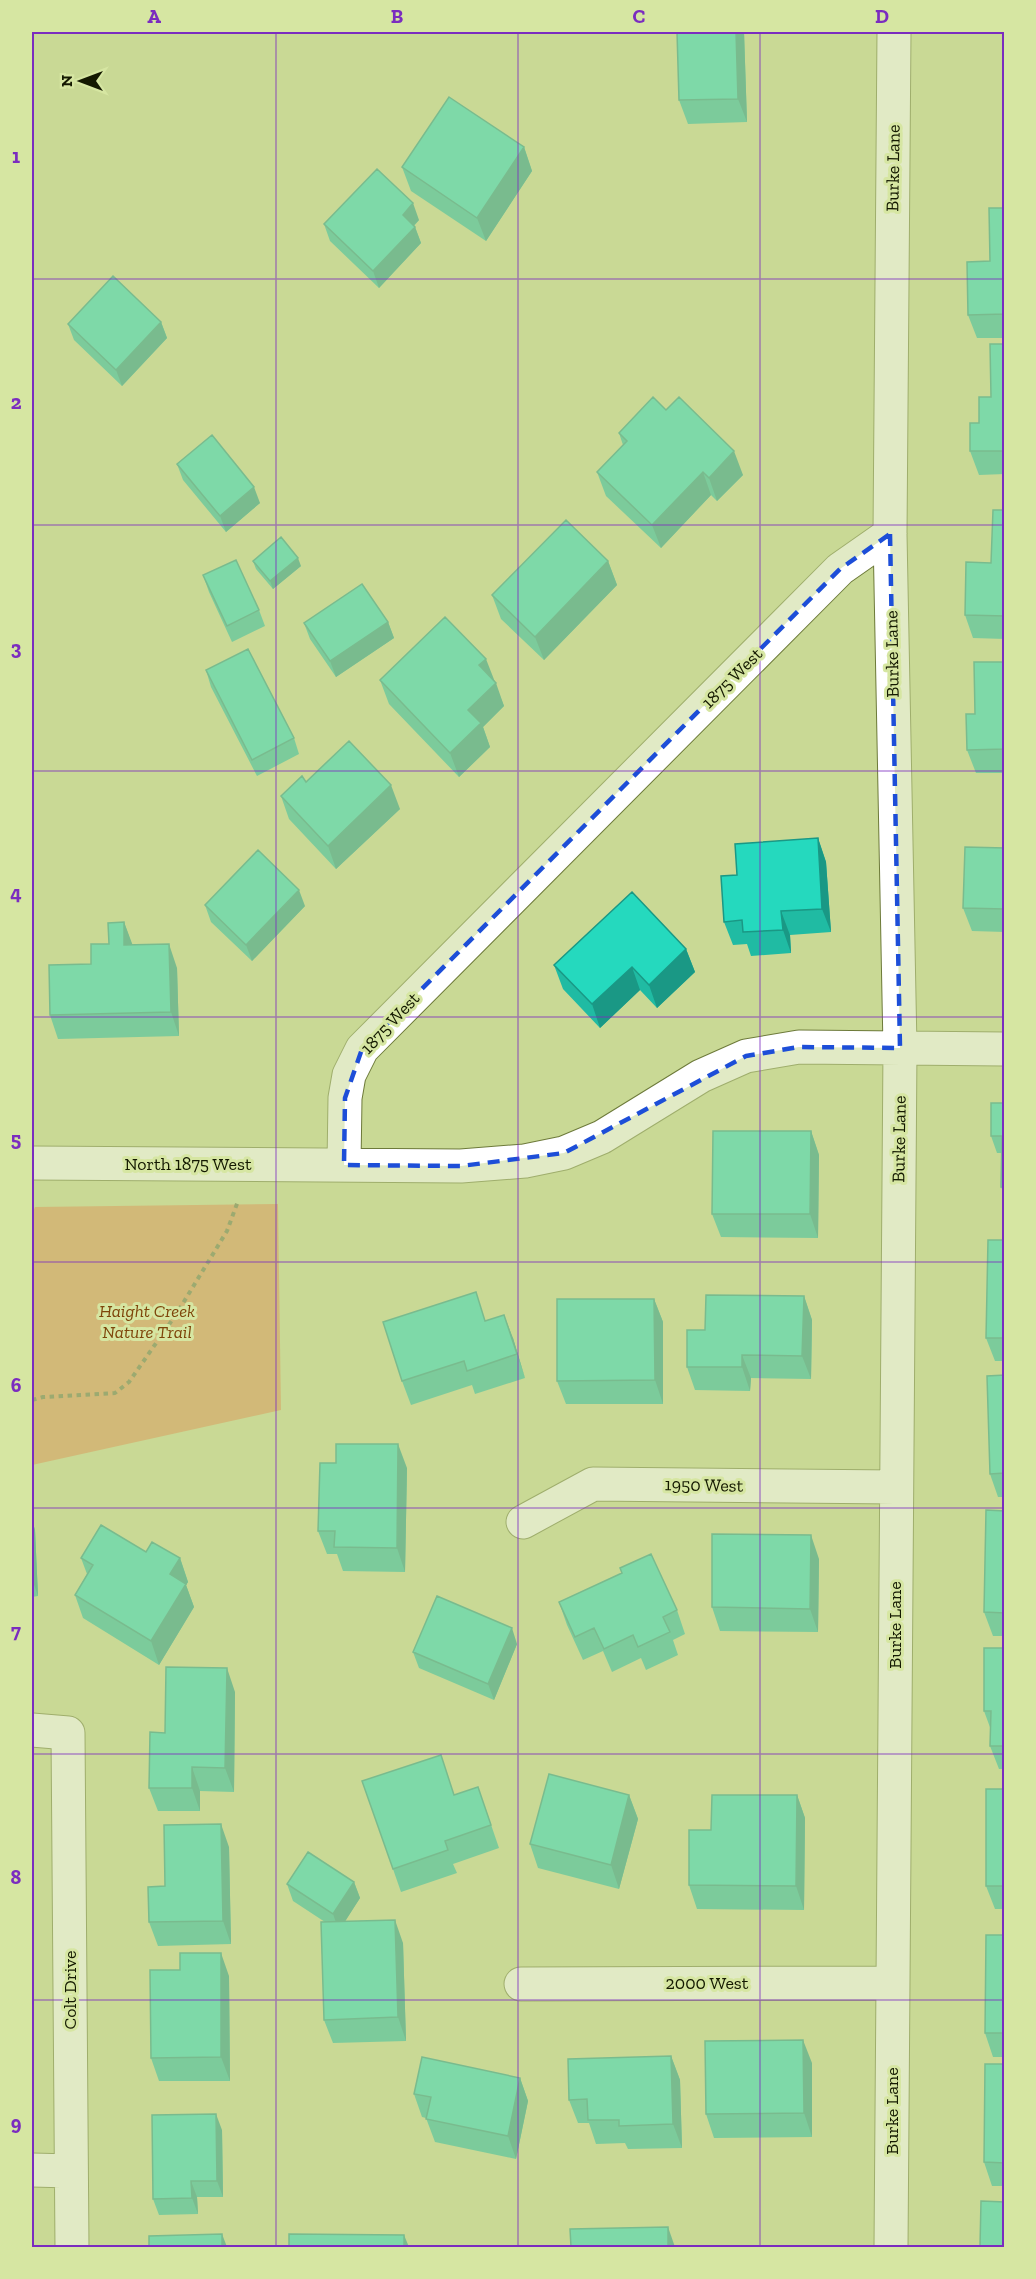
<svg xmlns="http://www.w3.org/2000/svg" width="1036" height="2279" font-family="'Zilla Slab',serif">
<rect width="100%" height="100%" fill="#c9d995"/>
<path fill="#de9355" d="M278,1204L281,1410L32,1465V1215L35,1207Z"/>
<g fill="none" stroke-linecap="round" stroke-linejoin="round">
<defs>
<path id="minor" d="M32,1163L461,1166L525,1161L564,1153L602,1137L701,1076L746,1056L799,1047L1004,1049
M344,1165L345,1098L349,1075L362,1049L840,569L890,534
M523,1522L593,1484L896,1487
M32,1730L68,1733L72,2248
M521,1984L893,1983
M32,2170L71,2171
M891,2248L900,1048L890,534L894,32"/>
</defs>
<use href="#minor" stroke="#6d7a3a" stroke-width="35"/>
<path stroke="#677144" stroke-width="4" stroke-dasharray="4.5 4.5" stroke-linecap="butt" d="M32,1400L43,1397L115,1393L129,1382L177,1313L227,1231L238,1201"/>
<use href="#minor" stroke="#fff" stroke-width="33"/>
</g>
<path fill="#20bba3" d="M744,32L747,122L688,124L679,100Z
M524,147L532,171L486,241L411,191L402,167Z
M1005,208V338H977L968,315L990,261Z
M419,220L414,226L415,227L421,243L379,288L330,241L324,224Z
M161,322L167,338L122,386L74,340L68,324Z
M1005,344V474L979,475L970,451L979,423L991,397Z
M666,410L743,475L717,501L711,495L661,548L606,496L597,472L623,445L619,433Z
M177,464L260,503L226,532L183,480Z
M1005,510V639L973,638L965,615L991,563Z
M253,561L301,566L273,589L256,569Z
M608,561L617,585L544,660L501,619L492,595Z
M203,575L259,610L265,626L232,642L209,592Z
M388,622L394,638L336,677L310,639L304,623Z
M1005,662V773H976L967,750L975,714Z
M206,670L294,738L299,754L257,776L211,687Z
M380,680L494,681L504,706L483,727L490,747L459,777L389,704Z
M306,782L400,809L336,869L289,819L281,796Z
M818,838L826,862L831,932L790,935L791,953L751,956L747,944L733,945L724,922L737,875Z
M1005,848V932L972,931L963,908Z
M205,905L305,906L252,961L211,922Z
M124,922L132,945L177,968L179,1036L58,1039L50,1015L109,944Z
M686,949L695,972L657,1008L640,990L600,1028L563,989L554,965Z
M1005,1103V1195L1001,1187L1002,1153H997L991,1136Z
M811,1131L819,1155L818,1238L721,1237L712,1214Z
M1005,1240V1361H995L986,1338Z
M804,1296L812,1320L811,1379L751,1378L750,1391L695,1390L687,1367L705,1330Z
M654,1299L663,1322V1404H566L557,1381Z
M486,1321L513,1338L525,1378L475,1394L472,1385L411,1405L402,1381Z
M1005,1375V1497H998L990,1474Z
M336,1463L407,1468L405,1572L343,1571L337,1554H327L318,1531Z
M1005,1511V1636H993L984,1612Z
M32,1520L35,1530L38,1596L32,1597Z
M146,1552L180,1558L188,1582L186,1585L194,1607L159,1665L83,1618L75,1595L87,1574L81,1558Z
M819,1559L818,1632L720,1631L712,1607Z
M620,1568L677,1610L685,1634L673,1640L678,1655L646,1670L641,1658L612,1672L603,1651L583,1660L567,1625L559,1602L622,1573Z
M517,1644L494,1700L419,1668L413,1652Z
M1005,1648V1769H999L990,1746L991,1730L984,1711Z
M235,1692L234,1792L200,1791V1811H158L149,1788L165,1733Z
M1005,1789V1909H995L986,1886Z
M455,1794L486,1810L499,1848L453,1864L457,1873L401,1892L393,1869Z
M629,1795L638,1819L619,1889L538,1868L530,1844Z
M797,1795L805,1818L804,1910L697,1909L689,1885L711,1830Z
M229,1847L231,1944L158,1946L149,1922L165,1886Z
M354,1882L360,1898L345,1921L403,1943L406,2041L333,2043L324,2020L325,1922L293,1901L287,1884Z
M1005,1935V2057H993L985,2033Z
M180,1970L229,1976L230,2081H159L151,2058Z
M671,2056L680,2080L682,2148L628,2149L625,2143L596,2144L589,2123H578L569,2100Z
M812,2063V2137L714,2138L706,2114Z
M1005,2064V2186H992L984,2162Z
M520,2078L528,2101L516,2159L435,2142L426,2118L422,2117L414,2094Z
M222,2130L223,2197H197L198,2214L159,2215L153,2199Z"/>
<path fill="#1a9885" d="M736,32H744L747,122L738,99Z
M524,147L532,171L486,241L477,218Z
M413,203L419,220L408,231L403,215Z
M415,227L421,243L379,288L373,271Z
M161,322L167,338L122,386L116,370Z
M734,451L743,475L717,501L709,478Z
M703,472L711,495L661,548L652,525Z
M254,487L260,503L226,532L220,516Z
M298,558L301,566L273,589L270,581Z
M608,561L617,585L544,660L535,637Z
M388,622L394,638L336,677L330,661Z
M486,659L495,682L479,665Z
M496,683L504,706L483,727L490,747L459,777L450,753L468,710Z
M391,785L400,809L336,869L328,846Z
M818,838L826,862L831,932L822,909Z
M299,890L305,906L252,961L246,945Z
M781,911L790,935L791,953L783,930Z
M124,922L133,946L124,945Z
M169,944L177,968L179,1036L171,1012Z
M686,949L695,972L657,1008L649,985Z
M632,967L640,990L600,1028L592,1004Z
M811,1131L819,1155L818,1238L810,1214Z
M804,1296L812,1320L811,1379L802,1356Z
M654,1299L663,1322V1404L655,1380Z
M504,1315L513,1338L525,1378Z
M742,1355L751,1378L750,1391L742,1367Z
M398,1444L407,1468L405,1572L397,1548Z
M32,1520L35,1530L38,1596L32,1579Z
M811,1535L819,1559L818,1632L810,1609Z
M180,1558L188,1582L186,1585L194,1607L159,1665L151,1641L170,1574Z
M512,1628L517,1644L494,1700L488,1684Z
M227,1668L235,1692L234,1792L225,1768Z
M192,1767L200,1791V1811L192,1788Z
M629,1795L638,1819L619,1889L611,1865Z
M797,1795L805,1818L804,1910L796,1886Z
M221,1824L229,1847L231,1944L223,1921Z
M354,1882L360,1898L339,1931L333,1914Z
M395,1920L403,1943L406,2041L398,2017Z
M221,1953L229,1976L230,2081L221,2057Z
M803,2040L812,2063V2137L804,2113Z
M671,2056L680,2080L682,2148L673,2124Z
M520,2078L528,2101L516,2159L508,2136Z
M216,2114L222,2130L223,2197L217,2181Z
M191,2181L197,2197L198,2214L192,2198Z
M668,2227L675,2247H668Z
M222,2234L227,2247H222Z
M404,2235L409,2247H404Z"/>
<path fill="#25d9be" stroke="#1a9885" stroke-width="1.5" d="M677,32H736L738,99L679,100Z
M449,97L524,147L477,218L402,167Z
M377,169L413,203L403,215L415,227L373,271L324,224Z
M989,208H1005V314L968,315L967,262L990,261Z
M113,276L161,322L116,370L68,324Z
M990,344H1005V451H970V423H979V397H991Z
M653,397L666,410L679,397L734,451L709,478L703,472L652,525L597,472L627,441L619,433Z
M212,435L254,487L220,516L177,464Z
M993,510H1005V616L965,615L966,562L991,563Z
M566,520L608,561L535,637L492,595Z
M281,537L298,558L270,581L253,561Z
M236,560L259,610L227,626L203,575Z
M362,584L388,622L330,661L304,623Z
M445,617L486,659L479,665L496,683L468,710L481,723L450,753L380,680Z
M248,649L294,738L252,760L206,670Z
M974,662H1005V749L967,750L966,714H975Z
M349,741L391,785L328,846L281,796L302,776L306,782Z
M818,838L822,909L781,911L783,930L743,932L742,920L724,922L721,876L737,875L735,844Z
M965,847L1005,848V909L963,908Z
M258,850L299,890L246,945L205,905Z
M632,892L686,949L649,985L632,967L592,1004L554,965Z
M124,922V945L169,944L171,1012L50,1015L49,965L91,964V944H109L108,923Z
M991,1103H1005V1187H1001L1002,1136H991Z
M713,1131H811L810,1214H712Z
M988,1240H1005V1338H986Z
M476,1292L485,1321L504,1315L517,1354L467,1371L464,1361L402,1381L383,1322Z
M706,1295L804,1296L802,1356L742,1355V1367H687V1330H705Z
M557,1299H654L655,1380L557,1381Z
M1005,1375V1473L990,1474L987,1376Z
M336,1444H398L397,1548L334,1547L335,1531H318L320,1463H336Z
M986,1510L1005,1511V1613L984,1612Z
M101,1525L146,1552L152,1542L180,1558L170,1574L186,1584L151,1641L75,1595L93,1565L81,1558Z
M712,1534L811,1535L810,1609L712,1607Z
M651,1554L677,1610L663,1617L670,1632L638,1647L633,1635L604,1649L594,1628L575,1637L559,1602L622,1573L620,1568Z
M437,1596L512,1628L488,1684L413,1652Z
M984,1648H1005V1746H990L991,1711H984Z
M166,1667L227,1668L225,1768L192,1767V1788H149L150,1732L165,1733Z
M441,1755L454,1795L478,1787L491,1825L445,1841L448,1850L393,1869L362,1781Z
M549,1774L629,1795L611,1865L530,1844Z
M986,1789H1005V1886H986Z
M712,1795H797L796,1886L689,1885V1830H711Z
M221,1824L223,1921L149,1922L148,1887L165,1886L164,1825Z
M308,1852L354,1882L333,1914L287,1884Z
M395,1920L398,2017L324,2020L321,1922Z
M986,1935H1005V2033H985Z
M180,1953H221V2057L151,2058L150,1970H180Z
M803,2040L804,2113L706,2114L705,2041Z
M671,2056L673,2124L619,2126V2120H588L587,2099L569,2100L568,2059Z
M422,2057L520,2078L508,2136L426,2119L431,2097L414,2094Z
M985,2064H1005V2163L984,2162Z
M216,2114L217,2181H191L192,2198L153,2199L152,2115Z
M981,2201L1005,2202V2247H980Z
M668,2227V2247H571L570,2229Z
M222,2234V2247H149V2236Z
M289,2234L404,2235V2247H289Z"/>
<path d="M0 0H1036V2279H0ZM890,534L900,1048L799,1047L746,1056L564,1153L461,1166L344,1165L345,1098L362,1049L840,569Z" fill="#c9d995" fill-opacity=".55" fill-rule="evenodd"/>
<path fill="none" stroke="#1d4ed8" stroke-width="4.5" stroke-dasharray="12 8" stroke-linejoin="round" d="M890,534L900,1048L799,1047L746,1056L564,1153L461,1166L344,1165L345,1098L362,1049L840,569Z"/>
<path fill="none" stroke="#7b2cbf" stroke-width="1.5" stroke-opacity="0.55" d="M276,32V2248M518,32V2248M760,32V2248M32,279H1004M32,525H1004M32,771H1004M32,1017H1004M32,1262H1004M32,1508H1004M32,1754H1004M32,2000H1004"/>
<g text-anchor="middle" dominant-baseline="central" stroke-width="6" stroke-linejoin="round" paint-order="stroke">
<g font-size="18" fill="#141901" stroke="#d6e6a2">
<text transform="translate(893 168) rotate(-89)">Burke Lane</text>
<text transform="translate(892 654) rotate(-91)">Burke Lane</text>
<text transform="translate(732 678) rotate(-45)">1875 West</text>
<text transform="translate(390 1023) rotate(-47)">1875 West</text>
<text transform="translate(899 1139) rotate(-89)">Burke Lane</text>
<text x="188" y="1164">North 1875 West</text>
<text transform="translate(704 1485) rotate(1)">1950 West</text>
<text transform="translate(895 1625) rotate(-90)">Burke Lane</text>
<text x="707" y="1983">2000 West</text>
<text transform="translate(70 1990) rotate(-90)">Colt Drive</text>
<text transform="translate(892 2111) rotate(-90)">Burke Lane</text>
</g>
<g font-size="18" font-style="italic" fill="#7e450a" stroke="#d6e6a2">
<text x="147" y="1311">Haight Creek<tspan x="147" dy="21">Nature Trail</tspan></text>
</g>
</g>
<rect width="1036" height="2279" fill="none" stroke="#d6e6a2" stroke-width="66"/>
<g transform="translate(81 81) rotate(270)" stroke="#d6e6a2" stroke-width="4.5" paint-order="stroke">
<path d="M0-4.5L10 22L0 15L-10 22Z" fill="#141901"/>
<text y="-9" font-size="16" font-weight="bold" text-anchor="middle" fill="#141901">N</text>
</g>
<rect x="33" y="33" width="970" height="2213" fill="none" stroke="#7b2cbf" stroke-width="2"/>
<g font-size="20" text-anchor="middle" font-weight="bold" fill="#7b2cbf">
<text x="154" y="23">A</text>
<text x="397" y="23">B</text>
<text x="639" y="23">C</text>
<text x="882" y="23">D</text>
<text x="16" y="163">1</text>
<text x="16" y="409">2</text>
<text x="16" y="655">3</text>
<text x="16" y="900">4</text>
<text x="16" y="1146">5</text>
<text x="16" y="1392">6</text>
<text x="16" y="1638">7</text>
<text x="16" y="1884">8</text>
<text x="16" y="2130">9</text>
</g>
</svg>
